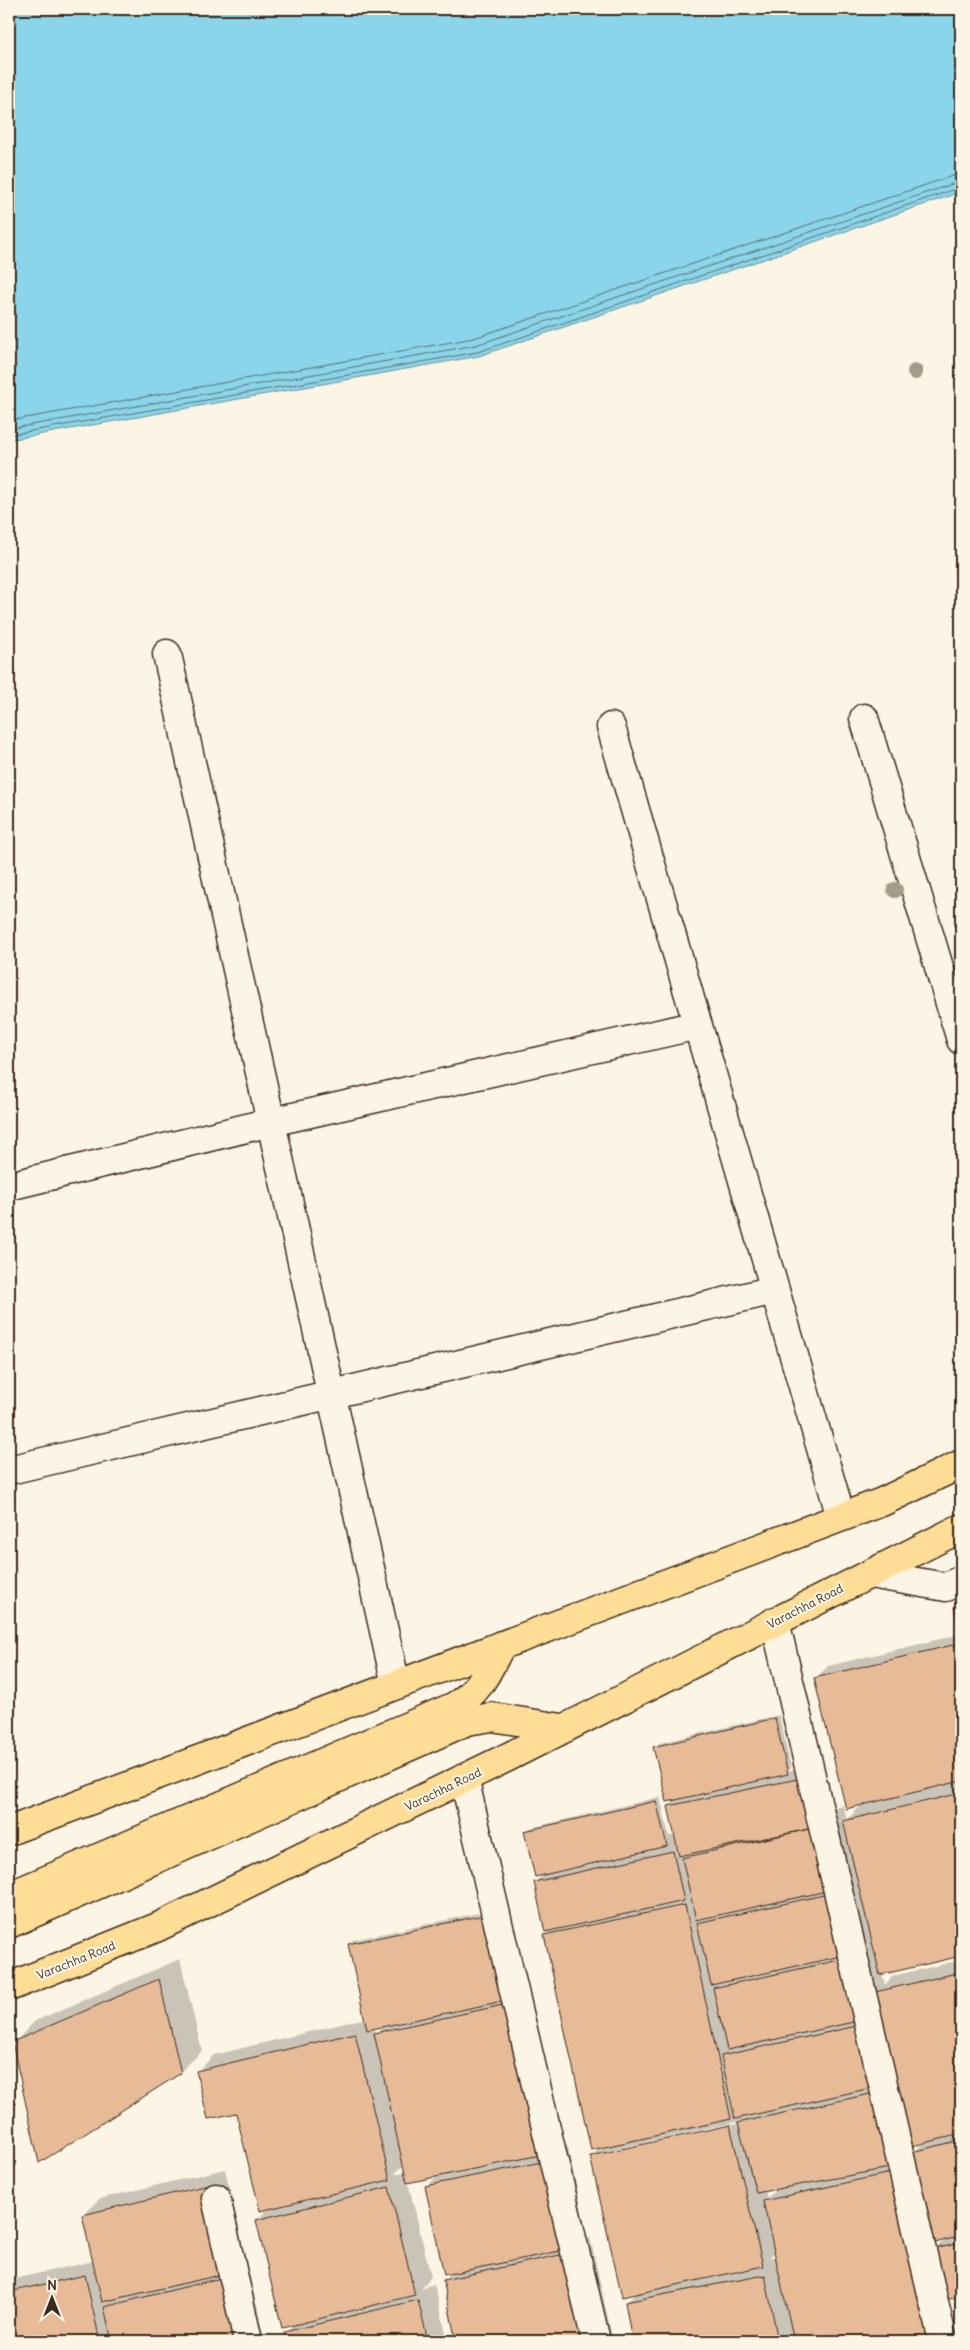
<svg xmlns="http://www.w3.org/2000/svg" width="970" height="2350" font-family="Delius,sans-serif">
<rect width="100%" height="100%" fill="#fcf5e5"/>
<filter id="ink" filterUnits="userSpaceOnUse"><feTurbulence type="fractalNoise" baseFrequency=".02" numOctaves="2"/><feDisplacementMap in="SourceGraphic" scale="10" xChannelSelector="R" yChannelSelector="G"/><feConvolveMatrix kernelMatrix="1 2 1 2 8 2 1 2 1" color-interpolation-filters="sRGB"/></filter>
<g filter="url(#ink)">
<path fill="#8ad5ea" stroke="#6a9198" d="M9,9H961V192L479,356L9,440Z"/>
<path fill="#0003" fill-rule="evenodd" d="M961,1602V1633L956,1608Z
M961,1634V1954L882,1973L885,1985L893,1976L961,1960V2295L946,2299L937,2341H633L626,2303L636,2293L591,2157L601,2146L545,1935L551,1929L535,1882L544,1873L526,1832L530,1828L660,1797L669,1836L676,1835L669,1806L677,1798L655,1747L659,1743L779,1715L791,1768L788,1771L820,1764L830,1808L843,1805L847,1820L862,1804L815,1679L828,1666ZM736,2122L737,2124L608,2153V2151ZM924,2142L913,2153L901,2159L916,2144ZM778,2188L767,2198L765,2190ZM932,2233L947,2238L935,2249ZM775,2251L776,2256L769,2258Z
M488,1911L505,1992L528,1987L561,2136L549,2148L567,2144L586,2231L578,2239L590,2237L613,2341H458L445,2280L453,2272L426,2187L438,2175L408,2182L431,2277L421,2288L434,2284L448,2341H288L286,2333L295,2323L257,2220L270,2207L237,2111L198,2071L214,2055L366,2018L349,1944L353,1940ZM383,2026L375,2033L374,2028ZM404,2165L405,2172L394,2174Z
M180,1959L202,2051L180,2072L14,2043L35,2021Z
M225,2169L245,2256L238,2263L246,2261L260,2318L254,2324L260,2322L265,2341H9V2280L94,2261L83,2215L99,2199Z"/>
<g fill="none" stroke-linecap="round" stroke-linejoin="round">
<path stroke="#5b6e70" stroke-width="1" d="M9,421L474,338L961,173
M9,429L476,345L961,181
M9,435L478,352L961,187"/>
</g>
<path fill="#e8bb98" stroke="#3b2a1e" d="M961,1606V1638L954,1607Z
M957,1644L961,1659V1781L846,1809L814,1678Z
M775,1718L788,1774L667,1802L653,1747Z
M807,1777L818,1827L679,1856L668,1806Z
M961,1793V1956L880,1975L843,1821Z
M656,1801L667,1846L535,1877L524,1831Z
M822,1826L836,1889L696,1920L682,1858Z
M673,1851L684,1901L545,1932L534,1882Z
M837,1892L851,1954L711,1985L697,1923Z
M685,1905L731,2119L591,2150L544,1935Z
M484,1915L503,2001L367,2030L348,1944Z
M853,1957L867,2019L727,2050L713,1988Z
M961,1972V2134L912,2146L875,1992Z
M159,1979L181,2073L39,2163L12,2042Z
M512,2003L545,2154L407,2183L374,2033Z
M861,2025L875,2087L735,2119L721,2056Z
M355,2033L390,2180L260,2211L236,2113L208,2119L196,2071Z
M879,2092L895,2167L756,2193L738,2123Z
M730,2125L763,2266L622,2297L590,2156Z
M961,2140V2236L935,2243L912,2152Z
M551,2160L570,2249L444,2275L425,2186Z
M899,2171L936,2341H794L763,2201Z
M209,2185L229,2273L102,2302L82,2215Z
M389,2187L415,2295L282,2328L256,2220Z
M961,2243V2296L946,2300L934,2249Z
M574,2252L593,2341H456L443,2280Z
M85,2275L100,2341H9V2292Z
M765,2275L778,2341H632L625,2302Z
M229,2276L244,2336L221,2341H112L104,2307Z
M418,2300L428,2341H287L284,2332Z"/>
<g fill="none" stroke-linecap="round" stroke-linejoin="round">
<defs>
<path id="minor" d="M167,654L396,1685
M864,718L961,1040
M611,727L841,1517
M9,1186L271,1122L698,1025
M9,1470L775,1290
M870,1574L946,1587L961,1580
M775,1621L943,2341
M464,1778L596,2341
M216,2198L248,2341"/>
<path id="major" d="M9,1831L882,1502L961,1464
M9,1896L453,1707C480,1692 487,1672 501,1645
M9,1924L467,1721L492,1717L562,1728
M9,1987L158,1927L508,1757L961,1528"/>
</defs>
<use href="#minor" stroke="#3b2a1e" stroke-width="31"/>
<use href="#major" stroke="#3b2a1e" stroke-width="31"/>
<use href="#minor" stroke="#fcf5e5" stroke-width="28"/>
<use href="#major" stroke="#fedd96" stroke-width="28"/>
</g>
<g fill="#a29d88">
<circle cx="915" cy="372" r="8"/>
<circle cx="895" cy="890" r="8"/>
</g>
</g>
<g text-anchor="middle" dominant-baseline="central" stroke-width="4" stroke-linejoin="round" paint-order="stroke">
<g font-size="12" fill="#3b2a1e" stroke="#fcf5e5">
<text transform="translate(805 1606) rotate(-27)">Varachha Road</text>
<text transform="translate(443 1789) rotate(-26)">Varachha Road</text>
<text transform="translate(76 1960) rotate(-22)">Varachha Road</text>
</g>
</g>
<rect width="970" height="2350" fill="none" stroke="#fcf5e5" stroke-width="30"/>
<rect x="15" y="15" width="940" height="2320" fill="none" stroke="#3b2a1e" stroke-width="2" filter="url(#ink)"/>
<g transform="translate(52 2298)" stroke="#fcf5e5" stroke-width="4" paint-order="stroke">
<path d="M0-4L9 19L0 12L-9 19Z" fill="#3b2a1e"/>
<text y="-8" font-size="14" font-weight="bold" text-anchor="middle" fill="#3b2a1e">N</text>
</g>
</svg>
